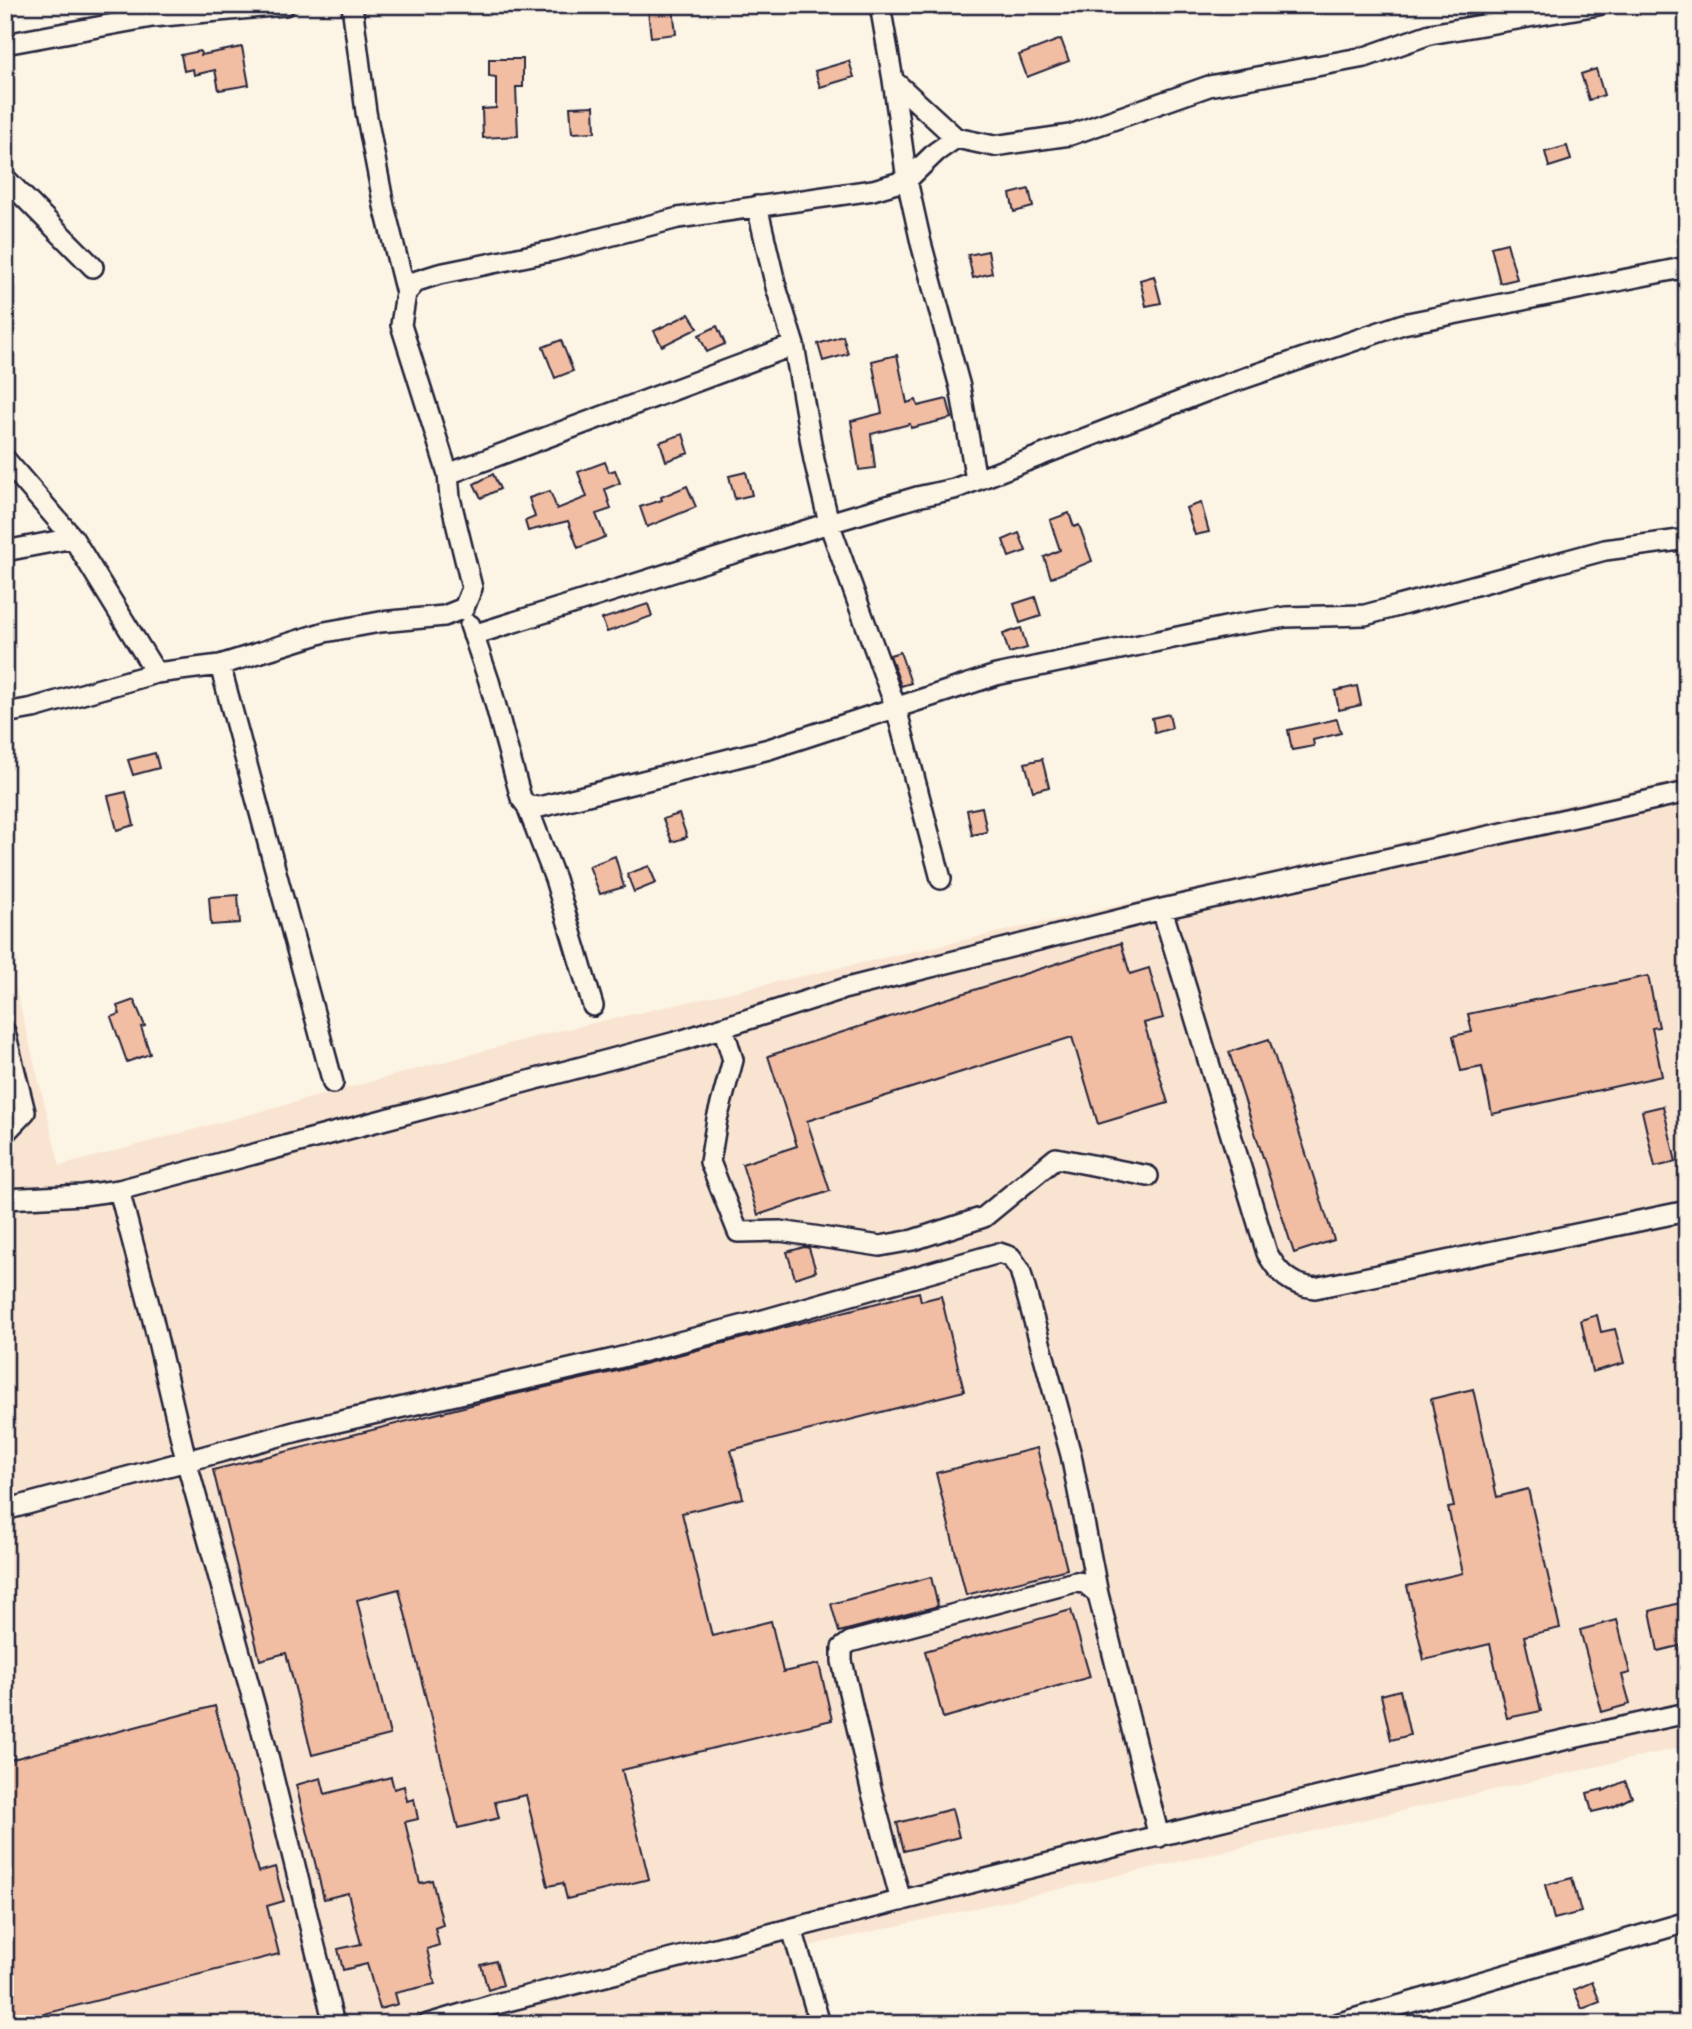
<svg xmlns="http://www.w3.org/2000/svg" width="1692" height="2029" font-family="Itim,sans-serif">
<rect width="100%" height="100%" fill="#fcf5e5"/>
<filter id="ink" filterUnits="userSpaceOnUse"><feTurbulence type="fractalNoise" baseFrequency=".0143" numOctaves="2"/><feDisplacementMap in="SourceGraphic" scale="14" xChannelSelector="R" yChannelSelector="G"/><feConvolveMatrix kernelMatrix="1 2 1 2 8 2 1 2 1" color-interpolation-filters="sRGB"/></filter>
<g filter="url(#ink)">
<path fill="#f9e4d1" d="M1687,778V1746L787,1951L809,2024H5V945L60,1166L549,1033Z"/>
<path fill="#f1bda3" stroke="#22223b" stroke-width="2" d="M673,8L676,34L651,37L648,11Z
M1061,39L1069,61L1027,77L1019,55Z
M242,47L249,85L219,90L215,70L194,75L193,69L184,71L181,55L200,51L201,55Z
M489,59H523V87H516L518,136L483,138L482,109L496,108V77L489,76Z
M849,61L854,77L820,87L815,71Z
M1596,69L1604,95L1589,100L1581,74Z
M594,106L595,132L572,133L570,107Z
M1567,146L1571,160L1549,167L1545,152Z
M1029,189L1033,207L1014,212L1010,194Z
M1507,243L1517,279L1500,283L1491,247Z
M988,251L992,273L973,278L968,255Z
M1154,276L1161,303L1146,306L1140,280Z
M689,314L698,328L662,346L654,331Z
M717,326L725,344L707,352L699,335Z
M843,336L848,354L823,361L818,344Z
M561,340L573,371L555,378L543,347Z
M897,355L907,403L916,400L918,406L947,399L952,418L911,428L910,424L871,434L875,468L859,470L851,421L882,413L872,361Z
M683,434L689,453L666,461L660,442Z
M605,462L609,472L615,470L620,483L605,489L611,509L596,514L605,537L578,548L568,521L528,531L525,521L535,517L529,498L550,491L557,509L587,497L578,472Z
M746,472L752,495L735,499L729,476Z
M493,474L500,489L481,498L474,484Z
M687,486L696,507L647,527L640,507L662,500L661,497Z
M1201,503L1209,532L1195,535L1186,508Z
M1069,513L1074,527L1079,525L1092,561L1051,578L1044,557L1060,550L1050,520Z
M1019,533L1026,551L1009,557L1003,540Z
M1035,597L1041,616L1020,623L1014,604Z
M648,604L652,616L607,632L602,619Z
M1021,628L1027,648L1009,653L1003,634Z
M900,652L911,683L901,686L890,655Z
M1357,686L1361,705L1339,710L1335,691Z
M1169,714L1172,728L1155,733L1152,718Z
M1337,719L1341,733L1313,740L1314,746L1292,750L1288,730Z
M155,753L159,768L133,775L128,760Z
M1042,759L1049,787L1033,791L1025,763Z
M126,792L134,825L117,830L108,796Z
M982,807L987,832L972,835L967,810Z
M679,814L687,837L672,842L663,819Z
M615,856L624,887L600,894L589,866Z
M649,866L656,883L634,892L627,874Z
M238,895L240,923L211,925L209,897Z
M1121,943L1130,974L1149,968L1163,1018L1144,1023L1168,1103L1098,1124L1072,1037L807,1121L830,1191L758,1215L742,1164L797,1146L768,1056Z
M1648,976L1659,1027L1652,1028L1662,1076L1492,1114L1482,1067L1461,1071L1453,1036L1472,1032L1468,1014Z
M134,1000L145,1026L141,1027L150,1054L127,1062L111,1017L120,1014L117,1006Z
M1269,1039L1334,1240L1294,1253L1229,1052Z
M1663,1106L1676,1162L1655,1167L1642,1111Z
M804,1247L809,1248L816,1271L795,1278L787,1252Z
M919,1292L921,1301L941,1296L964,1391L731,1450L743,1498L682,1513L712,1636L771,1621L783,1672L819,1664L832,1720L622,1770L649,1879L567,1899L563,1883L548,1886L526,1795L495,1802L499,1818L458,1828L399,1589L357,1600L390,1735L312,1755L286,1653L260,1660L213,1470L511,1395L617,1371Z
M1597,1315L1601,1332L1615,1329L1624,1363L1592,1372L1581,1320Z
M1473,1389L1497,1497L1528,1489L1560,1628L1524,1636L1541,1711L1507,1718L1490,1644L1424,1660L1407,1586L1463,1573L1448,1508L1454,1507L1431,1399Z
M1037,1448L1067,1569L966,1595L936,1473Z
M931,1577L938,1606L839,1632L831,1604Z
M1687,1601V1644L1658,1651L1650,1611Z
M1071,1610L1090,1677L943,1718L925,1651Z
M1617,1620L1630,1673L1622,1675L1630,1704L1602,1712L1580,1630Z
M1400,1690L1410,1735L1391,1740L1381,1695Z
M215,1706L258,1872L275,1867L284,1901L267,1906L279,1954L5,2024V1761Z
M391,1777L394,1789L404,1786L407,1801L414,1799L418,1819L405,1822L420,1883L432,1880L443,1925L435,1928L439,1945L427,1949L435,1984L395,1993L398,2004L380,2009L367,1964L343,1970L338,1949L361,1944L348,1893L324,1899L296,1785L321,1778L325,1794Z
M1625,1781L1632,1797L1613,1807L1592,1812L1587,1793L1603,1789V1791Z
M952,1809L959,1837L904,1851L897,1823Z
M1572,1878L1581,1912L1554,1919L1545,1885Z
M496,1961L503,1985L488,1990L481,1965Z
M1592,1982L1600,2002L1582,2009L1574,1990Z"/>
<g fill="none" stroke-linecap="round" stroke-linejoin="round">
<defs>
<path id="minor" d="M352,5L366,112L384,206L406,293
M880,5L893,80L956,138
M5,44L152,17L285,5
M893,80L907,180L921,243L960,387L976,480
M5,178L93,267
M757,206L776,287L794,345L814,460L829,523L896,708L941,879
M5,459L73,538L156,673
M448,474L794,345
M5,551L73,538
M470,625L489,681L521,798L527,806L555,879L593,1006
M473,635L829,523L917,497L954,489L1207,391L1403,324L1687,267
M220,665L333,1083
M5,713L33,708L156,673L220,665L325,632L380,622L444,616L464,608L472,588L450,498L448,474L401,325L406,293L417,281L439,274L552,251L678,218L873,190L907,180L936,152L956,138L994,146L1070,135L1209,86L1365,57L1430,34L1598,5
M527,806L540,807L769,749L996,675L1235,625L1286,617L1365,615L1605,550L1687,539
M1162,909L1267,1253C1279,1274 1290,1285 1315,1288L1687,1211
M723,1027L733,1060L717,1119L710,1162L738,1232L780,1231L880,1246L913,1240L984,1217L1056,1158L1148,1176
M5,1032L25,1112L5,1133
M119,1190L152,1316L186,1460L261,1728L334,2024
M5,1199L83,1195L119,1190L683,1040L843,989L1162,909L1687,792
M5,1510L298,1431L614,1359L760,1321L999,1253L1011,1257L1020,1270L1071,1455L1098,1594
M901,1901L871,1789L842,1661V1648L850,1642L1075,1582L1085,1583L1098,1594L1159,1837
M792,1929L820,2024
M428,2024L492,2005C889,1904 1286,1799 1687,1713
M1336,2024L1687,1922"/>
</defs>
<use href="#minor" stroke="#22223b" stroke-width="24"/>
<use href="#minor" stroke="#fcf5e5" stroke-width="19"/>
</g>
</g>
<rect width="1692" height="2029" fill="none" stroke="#fcf5e5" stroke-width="28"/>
<rect x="14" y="14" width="1664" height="2001" fill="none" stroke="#22223b" stroke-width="2.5" filter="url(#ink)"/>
</svg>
